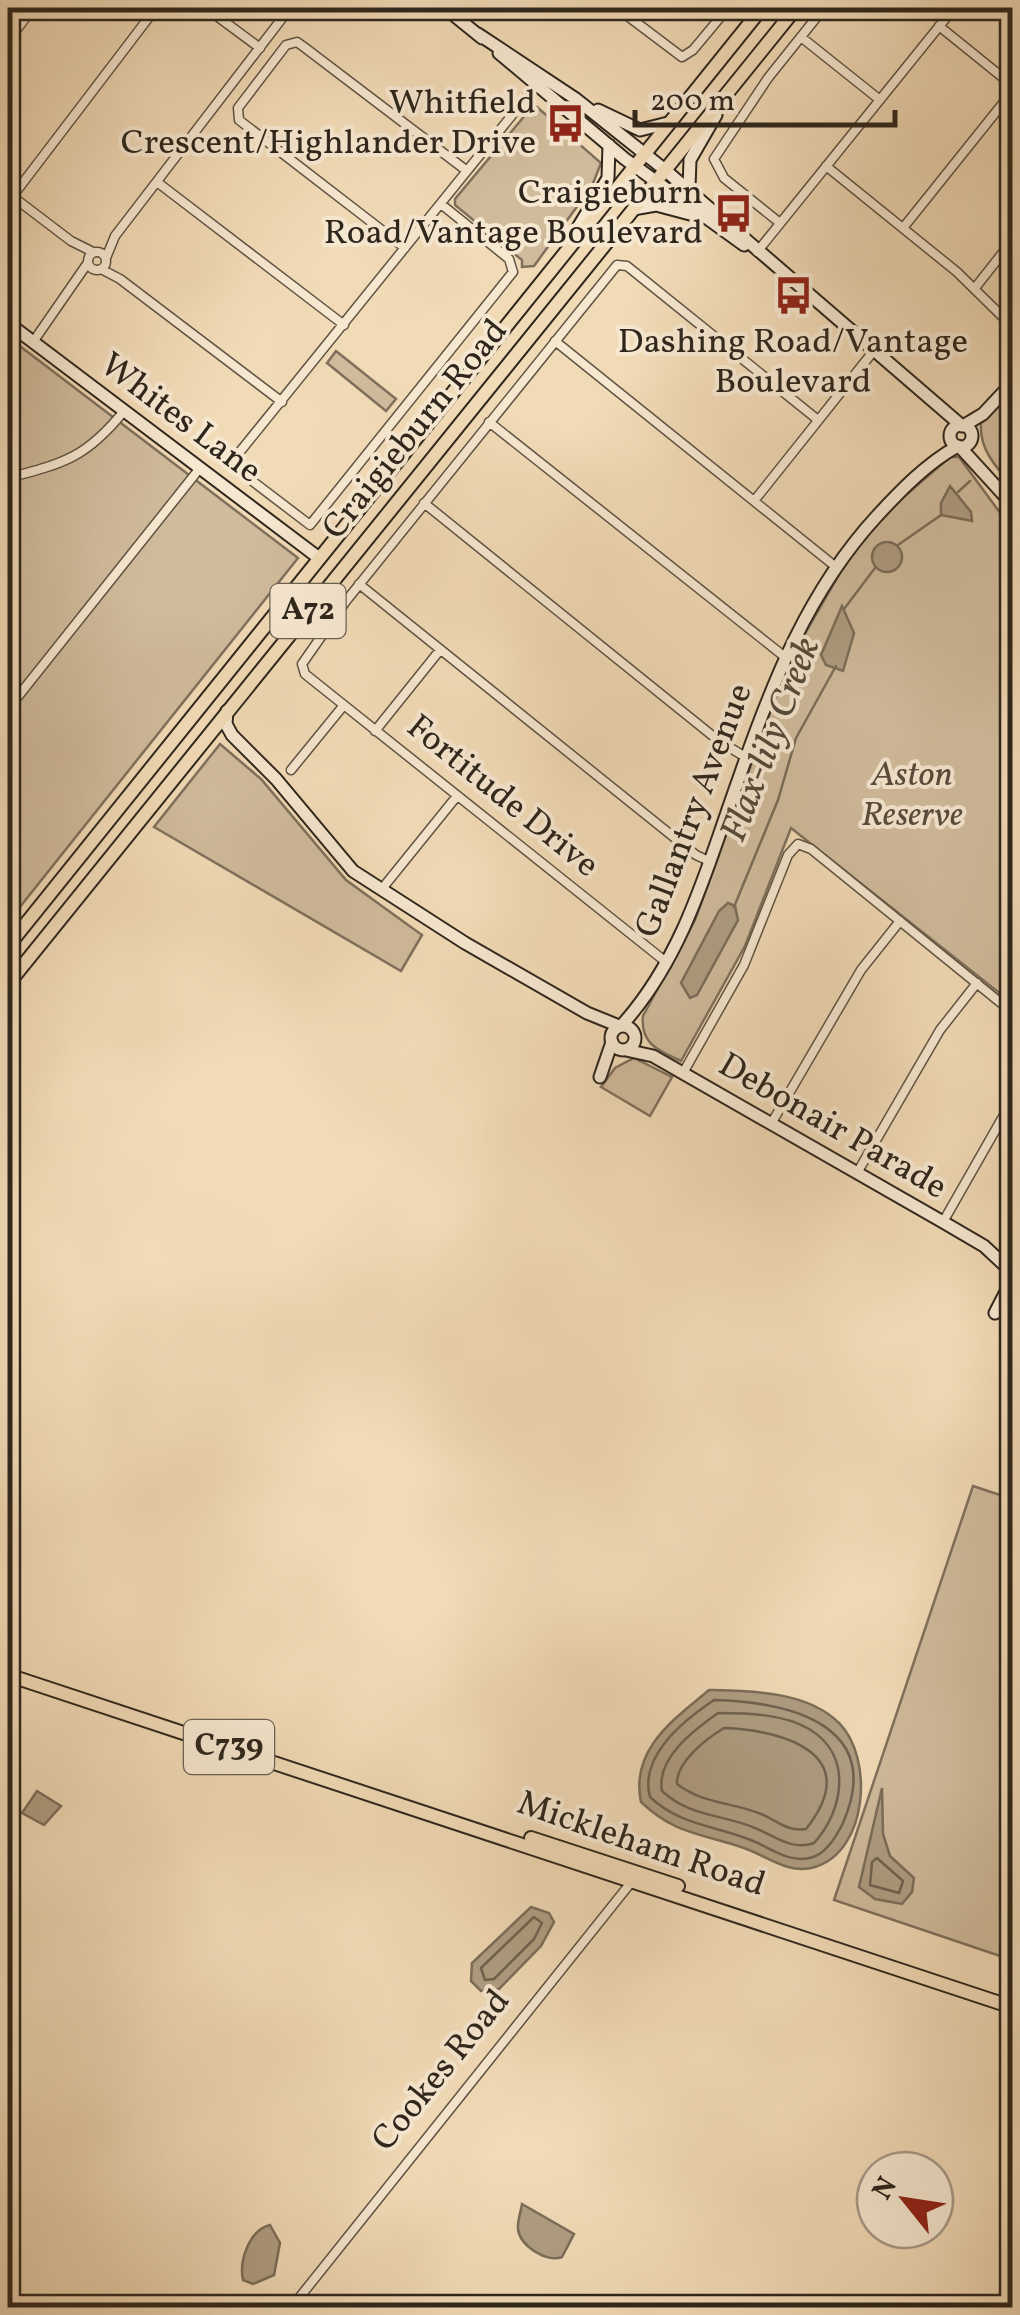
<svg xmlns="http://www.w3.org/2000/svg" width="1020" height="2315" font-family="Vollkorn,serif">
<rect width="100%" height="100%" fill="#f1dab6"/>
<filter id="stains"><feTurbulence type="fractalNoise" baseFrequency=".002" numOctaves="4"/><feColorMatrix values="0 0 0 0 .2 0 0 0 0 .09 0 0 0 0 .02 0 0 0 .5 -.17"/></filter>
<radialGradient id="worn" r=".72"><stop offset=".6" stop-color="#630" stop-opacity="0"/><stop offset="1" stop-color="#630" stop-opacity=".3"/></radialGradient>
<path fill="#d0bb9c" stroke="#7f705c" stroke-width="2.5" d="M532,107H537L601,163L592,186L534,266L522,267V260L455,205V199Z
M8,337L298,558L8,922Z
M336,351L396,399L386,411L327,363Z
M1012,389V484C995,467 979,448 981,423Z
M950,457H959L1012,529V1003L791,828L745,946L681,1061C659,1051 640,1044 643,1016L695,920L787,665L840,573L877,520Z
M220,744L261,779L346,880L422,935L401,971L154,827Z
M634,1058L672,1077L650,1116L601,1087L615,1068Z
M973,1486L1012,1499V1960L834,1900Z"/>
<path fill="#af9d82" stroke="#7b6d59" stroke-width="2.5" d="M950,486L971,512L972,521L941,515V503Z
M872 557a15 15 0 1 1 30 0a15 15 0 1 1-30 0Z
M842,606L854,633L843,671L826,665L821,655Z
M728,903L735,906L738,920L697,995L690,998L681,983L719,911Z
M709,1690C751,1691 807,1691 839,1723C874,1758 868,1851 815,1867C788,1875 767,1856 744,1848C701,1833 676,1835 641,1802C630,1750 673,1720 709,1690Z
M882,1788L883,1834L890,1856L914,1878L912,1892L902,1904L875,1899L859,1887Z
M37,1791L61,1806L44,1825L22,1813Z
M531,1907L549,1913L554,1922L541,1946L499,1989L481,1991L471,1981L472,1963Z
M522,2204L574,2234L562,2257C547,2263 520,2246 518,2229C517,2222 521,2211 522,2204Z
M270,2225L280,2243L274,2275L253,2284L243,2280C239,2261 249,2230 270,2225Z"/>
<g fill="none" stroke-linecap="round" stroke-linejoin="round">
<path stroke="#6e624f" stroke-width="2.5" d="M714,1700C788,1702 886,1724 843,1823C837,1835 827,1853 813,1857C789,1865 769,1846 748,1839C712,1825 680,1825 650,1797C639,1756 683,1721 714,1700Z
M718,1713C747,1713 784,1714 809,1729C853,1755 844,1810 814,1843C791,1851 775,1836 755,1828C722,1814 690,1817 662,1791C656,1758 694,1730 718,1713Z
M724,1728C785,1730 865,1755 806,1829C787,1832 778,1821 761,1814C732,1802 703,1804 677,1784C676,1762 706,1739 724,1728Z
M877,1858L903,1881L899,1893L870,1885L872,1862Z
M534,1917L542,1923L534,1939L494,1979L485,1980L481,1968Z"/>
<path stroke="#7b6d59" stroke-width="2.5" d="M1000,459L1012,449
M958,492L970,481
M898,545L941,515
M844,609L875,568
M734,907L778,800L796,738L836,666"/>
<defs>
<path id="street" d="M206,8L260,48
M617,8L682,57L693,50L728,8
M939,26L1012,85
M801,37L880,100
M8,41L33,8
M826,166L957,272L1012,326
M157,182L344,325
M8,193L71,241L93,252
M12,197L156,8
M441,204L509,259L513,272L310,525L230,464L538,83
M780,223L724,178L714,159L768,78L824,8
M903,228L1012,92
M405,248L239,120L238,108L286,45L297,42L304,47L467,171
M88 261a9 9 0 1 1 18 0a9 9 0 1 1-18 0Z
M757,252L954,8
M106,258L115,236L290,8
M101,269L120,279L282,402
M975,288L1012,241
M555,341L836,567
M33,342L87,264
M489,422L785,657
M8,478C64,463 86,458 124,411
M754,501L876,348
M424,503L719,741L747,758
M359,584L696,855L711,862
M8,709L200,468
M375,731L440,650
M291,770L344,705
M381,890L457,796
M666,962L305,674L302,664L346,601L617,265L627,266L818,420
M683,1073L744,965L788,855L798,844L811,849L1012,1012
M771,1124L861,970L900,921
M857,1173L940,1030L977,983
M943,1222L1012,1101
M291,2308L633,1880"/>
<path id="secondary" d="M445,8L482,38
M478,34L576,99L665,170L962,426
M499,53L625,159L744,245
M598,110L640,130L668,123
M689,188L690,160L716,115
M633,209L656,205L690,214
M574,234L608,178L609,145
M8,323L319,558
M950 436a11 11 0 1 1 22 0a11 11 0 1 1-22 0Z
M963,426L983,414L1012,383
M960,447L1012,504
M227,711L226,724L232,735L276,779L353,871L465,943L587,1013L619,1026
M622,1025C685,955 708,864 739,778C772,683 808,591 877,516C901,490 927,463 958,446
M611 1038a12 12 0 1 1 24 0a12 12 0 1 1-24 0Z
M626,1050L653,1056L943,1222L984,1246L1012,1272
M600,1077L612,1042
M995,1313L1012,1280"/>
<path id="primary" d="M8,946L762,8
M8,984L796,8
M8,1675L1012,2007
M531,1838L678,1886"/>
</defs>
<use href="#street" stroke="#5f5342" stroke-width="11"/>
<use href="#secondary" stroke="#2e261c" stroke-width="15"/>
<use href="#primary" stroke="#2e261c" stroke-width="16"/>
<use href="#street" stroke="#f6e7d0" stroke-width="8"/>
<use href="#secondary" stroke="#f6e7d0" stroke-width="11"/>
<use href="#primary" stroke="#f1dab6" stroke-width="12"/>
</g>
<defs>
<symbol id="bus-bare" viewBox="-9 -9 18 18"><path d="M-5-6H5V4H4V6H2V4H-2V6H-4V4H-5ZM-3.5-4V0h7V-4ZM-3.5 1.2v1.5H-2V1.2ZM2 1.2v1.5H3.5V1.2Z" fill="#8f2418" stroke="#f6e7d0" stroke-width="2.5" paint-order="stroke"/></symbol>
</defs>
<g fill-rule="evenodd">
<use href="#bus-bare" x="538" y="96" width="55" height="55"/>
<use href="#bus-bare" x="706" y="186" width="55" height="55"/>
<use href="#bus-bare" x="766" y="268" width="55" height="55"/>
</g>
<g text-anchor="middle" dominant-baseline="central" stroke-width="8" stroke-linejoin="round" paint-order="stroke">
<g fill="#f6e7d0" stroke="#6a6052" stroke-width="2.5">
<rect x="270.5" y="584" width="75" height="54" rx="8"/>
<rect x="184" y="1720" width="90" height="54" rx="8"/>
</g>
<g font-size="32" font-weight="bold" fill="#2e261c">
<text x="308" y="611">A72</text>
<text x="229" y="1747">C739</text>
</g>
<g font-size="35" fill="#2e261c" stroke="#f6e7d0" text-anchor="end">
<text x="536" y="104">Whitfield<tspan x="536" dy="40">Crescent/Highlander Drive</tspan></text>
<text x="703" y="194">Craigieburn<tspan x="703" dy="40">Road/Vantage Boulevard</tspan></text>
<text x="793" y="343" text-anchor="middle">Dashing Road/Vantage<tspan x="793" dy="40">Boulevard</tspan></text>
</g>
<g font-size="35" fill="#2e261c" stroke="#f6e7d0">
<text transform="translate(180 419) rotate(37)">Whites Lane</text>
<text transform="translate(416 430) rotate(-51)">Craigieburn Road</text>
<text transform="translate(502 797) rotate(39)">Fortitude Drive</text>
<text transform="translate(695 811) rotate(-69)">Gallantry Avenue</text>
<text transform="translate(832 1127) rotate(30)">Debonair Parade</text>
<text transform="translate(641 1845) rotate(19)">Mickleham Road</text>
<text transform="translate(442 2071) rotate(-51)">Cookes Road</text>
</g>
<g font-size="35" font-style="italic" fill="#564b3c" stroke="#f6e7d0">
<text x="912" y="776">Aston<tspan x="912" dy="40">Reserve</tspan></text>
</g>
<g font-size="38" font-style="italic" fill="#554a3b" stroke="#f6e7d0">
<text transform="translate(772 740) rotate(-69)">Flax-lily Creek</text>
</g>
</g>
<rect width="1020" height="2315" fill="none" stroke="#f1dab6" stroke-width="40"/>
<rect x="10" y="10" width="1000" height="2295" fill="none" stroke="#2e261c" stroke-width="5"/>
<rect x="20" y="20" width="980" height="2275" fill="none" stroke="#2e261c" stroke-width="2.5"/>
<g transform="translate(905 2200) rotate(300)"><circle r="48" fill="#f6e7d0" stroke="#a69a88" stroke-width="2.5"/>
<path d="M0-8L18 38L0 25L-18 38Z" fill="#8f2418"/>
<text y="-15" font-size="28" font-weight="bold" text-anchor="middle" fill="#2e261c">N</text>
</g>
<path d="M635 110v15h260v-15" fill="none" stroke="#2e261c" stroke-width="5"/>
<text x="650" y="110" font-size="30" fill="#2e261c" stroke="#f6e7d0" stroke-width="8" paint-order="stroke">200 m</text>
<rect width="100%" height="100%" filter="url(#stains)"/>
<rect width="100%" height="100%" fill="url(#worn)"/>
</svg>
